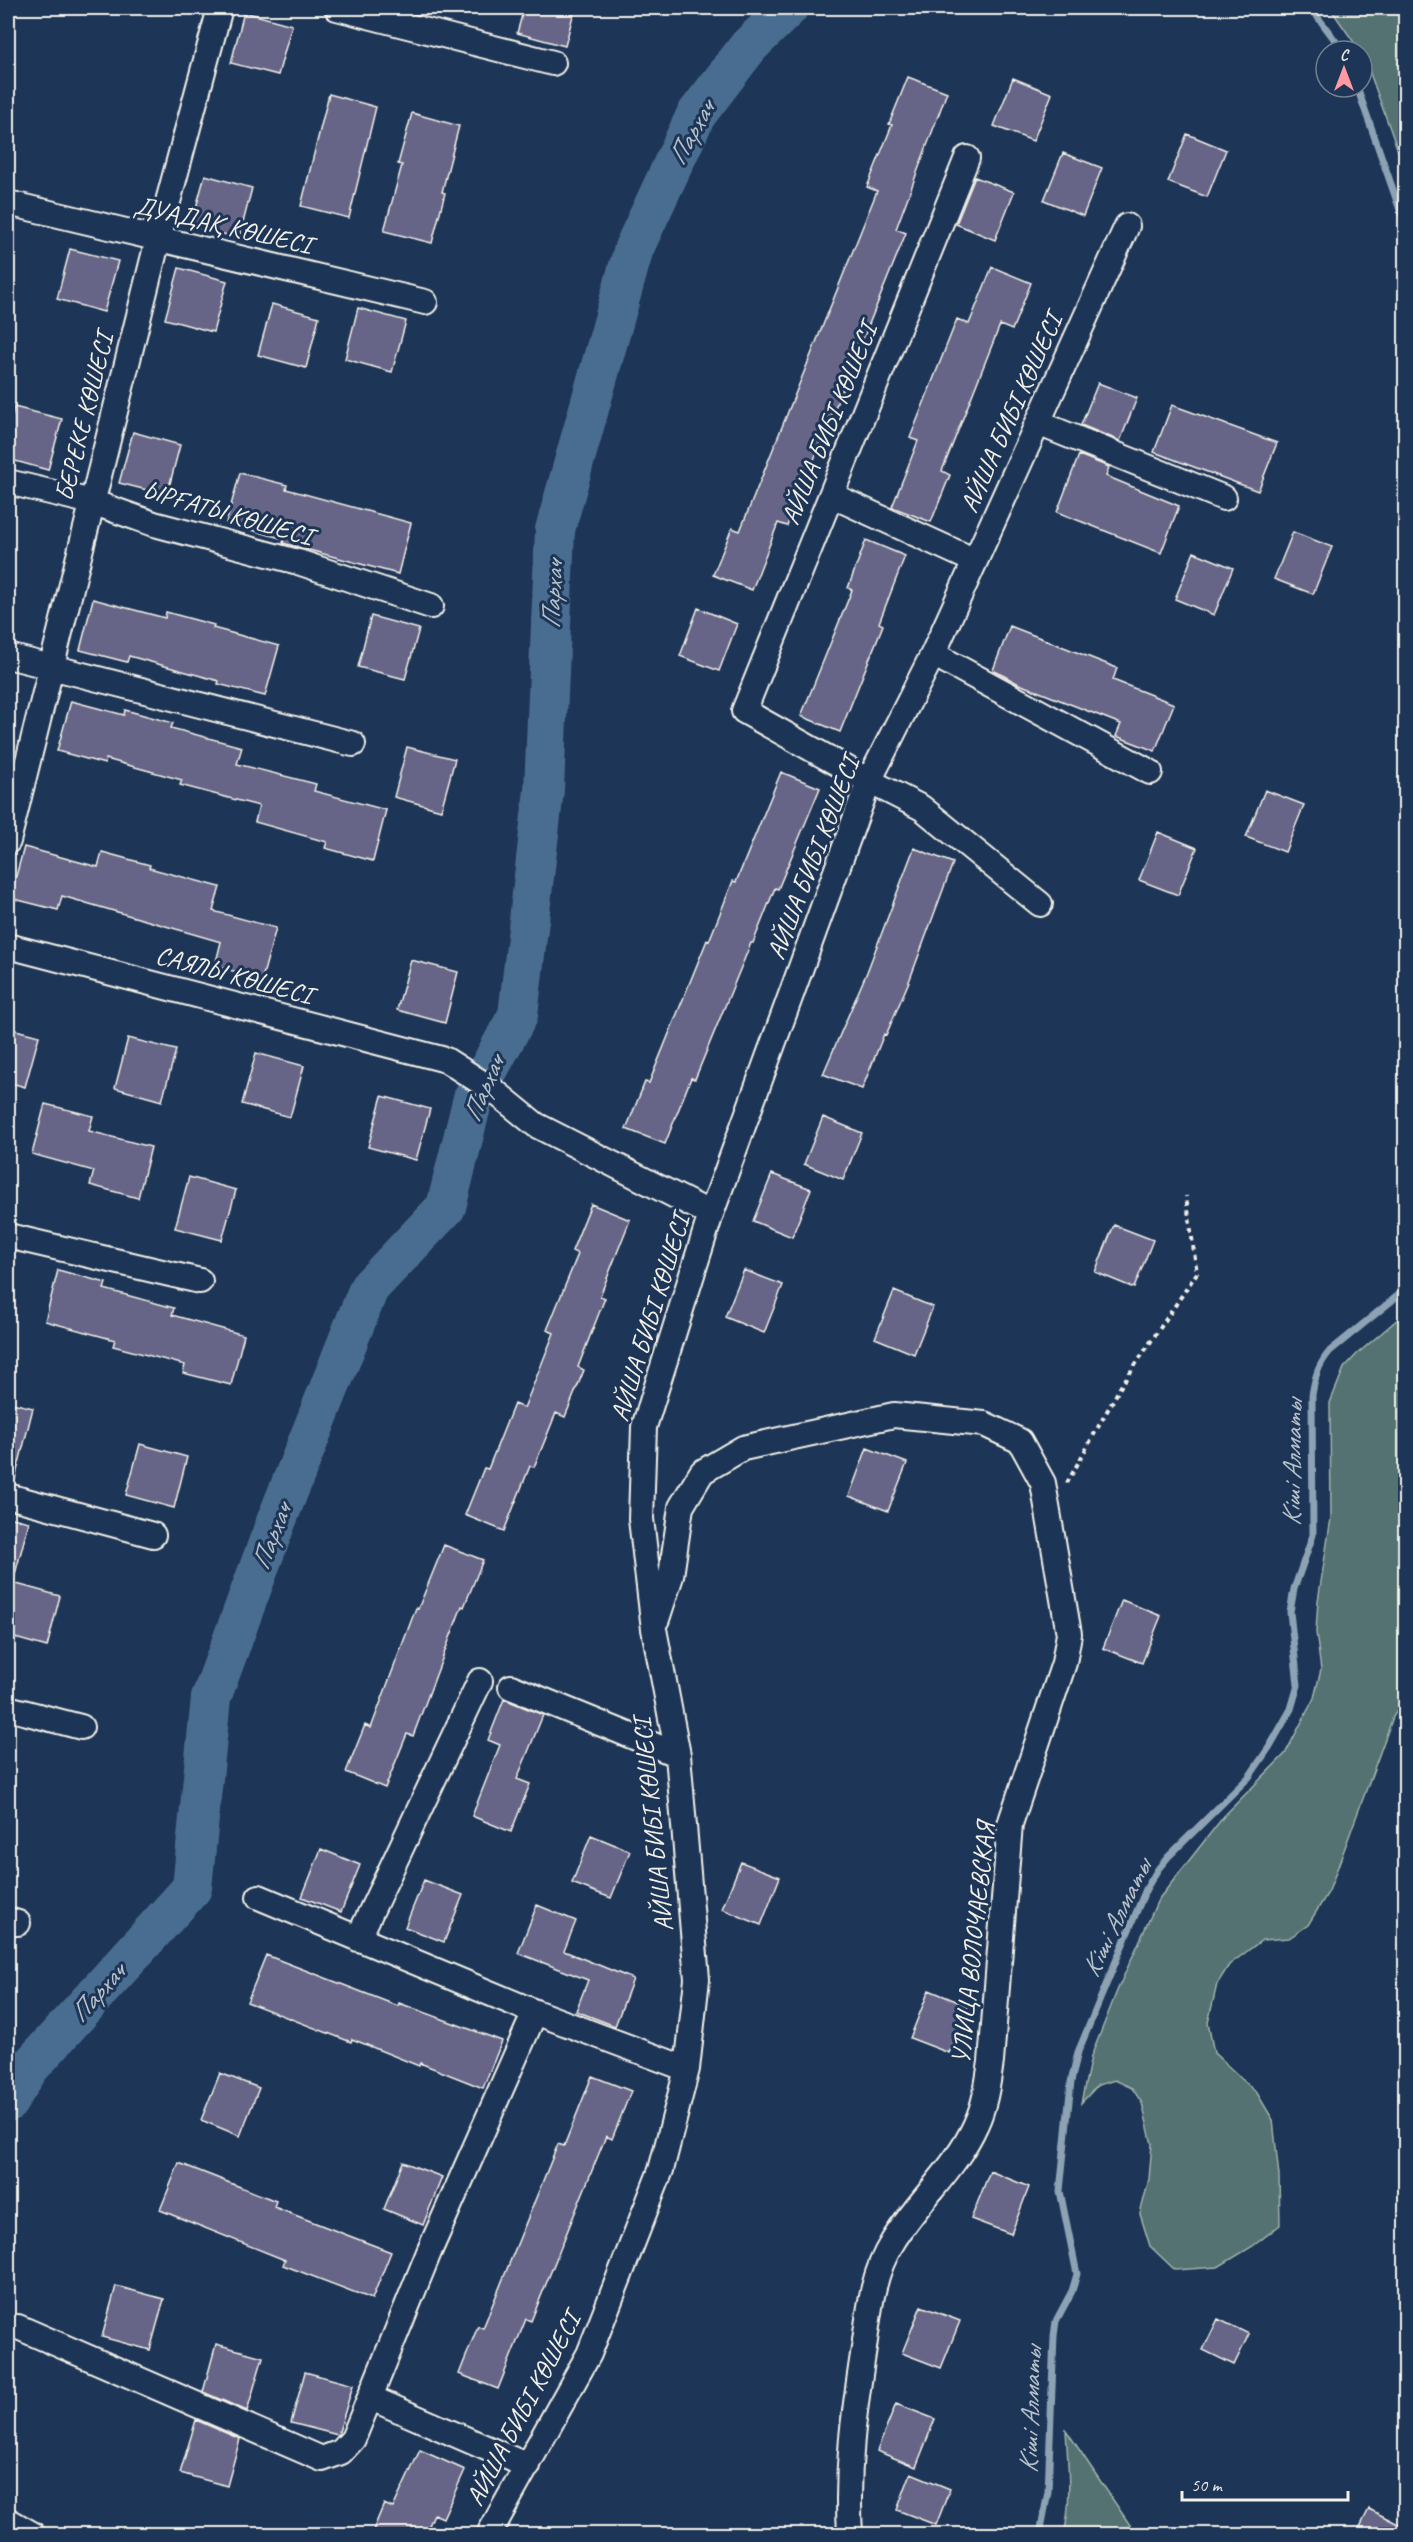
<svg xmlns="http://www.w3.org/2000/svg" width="1413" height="2542" font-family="Caveat,sans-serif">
<rect width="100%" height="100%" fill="#1d3557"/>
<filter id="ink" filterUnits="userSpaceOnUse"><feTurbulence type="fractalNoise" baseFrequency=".0167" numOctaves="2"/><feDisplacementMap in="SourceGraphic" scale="12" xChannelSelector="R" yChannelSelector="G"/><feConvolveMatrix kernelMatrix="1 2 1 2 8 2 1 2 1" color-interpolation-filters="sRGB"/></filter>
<g filter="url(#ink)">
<path fill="#527271" stroke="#a3b2ac" stroke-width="1.5" d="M1330,8H1405V170L1362,51H1360Z
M1405,1313V1697L1393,1717L1329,1891L1308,1925L1289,1938L1262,1940L1229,1965L1217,1984L1208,2023L1214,2053L1257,2093L1273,2120L1279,2176L1280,2225L1253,2246L1218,2267L1175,2270L1150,2246L1140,2214L1149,2179L1152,2144L1142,2103L1132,2088L1115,2080L1098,2085L1081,2103L1091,2057L1117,1991L1158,1900L1224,1816L1285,1754L1314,1698L1321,1670L1316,1632L1318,1601L1331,1518L1330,1403L1344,1368L1357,1354Z
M1066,2430L1136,2534H1064C1072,2501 1068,2464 1066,2430Z"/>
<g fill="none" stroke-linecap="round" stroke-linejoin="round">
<path stroke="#8da2b3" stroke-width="7" d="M1311,8L1343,51
M1357,87L1406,227
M1040,2534L1048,2492L1054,2336L1056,2321L1072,2291L1077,2274L1060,2191L1071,2082L1078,2052L1146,1889L1158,1869L1168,1857L1249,1777L1270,1746L1291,1709L1298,1685L1290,1612L1294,1589L1313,1535L1312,1395C1315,1377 1318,1365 1330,1351L1406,1289"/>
<path stroke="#496d90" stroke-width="40" d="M8,2102L29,2068L192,1888L211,1698L276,1522L369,1288L446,1207L473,1098L518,1015L544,790L555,530L634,248L696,115L749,46L788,8"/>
</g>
<path fill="#666587" stroke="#f4f1e8" stroke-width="1.5" d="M524,8H575L565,46L517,33Z
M244,12L292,25L278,75L231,63Z
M908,77L947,92L896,229L906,233L787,526L778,523L752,590L713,575L732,528L740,531L877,191L867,187L892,125L889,124Z
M1013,78L1052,94L1033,141L994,126Z
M329,94L376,107L349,218L301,206Z
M412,113L459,126L442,192L445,193L432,243L384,231L402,165L398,164Z
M1187,134L1226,150L1207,197L1168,182Z
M1063,153L1102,168L1083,216L1044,200Z
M205,175L252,188L239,238L191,226Z
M975,177L1014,192L995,240L956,224Z
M70,249L118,261L104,312L57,299Z
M992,267L1031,283L1012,330L1000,325L942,471L950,475L931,522L892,507L918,441L910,438L957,319L969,324Z
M179,268L227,281L213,332L165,319Z
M272,304L319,317L306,368L258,355Z
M358,308L406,321L392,372L345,359Z
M1098,383L1137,398L1120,441L1081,425Z
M1172,405L1277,443L1258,491L1154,452Z
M14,407L62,419L48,470L8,459V433Z
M133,432L180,445L167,495L119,483Z
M1079,455L1109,467L1106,476L1179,506L1161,553L1057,512Z
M240,473L287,485L286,489L411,523L398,574L283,543L284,539L226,523Z
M1293,532L1332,547L1313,594L1274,579Z
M866,540L905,556L879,623L883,625L840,732L801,716L852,590L848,588Z
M1194,552L1233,568L1214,615L1175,599Z
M93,599L165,618L166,612L214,625L213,628L279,646L265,696L218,684L219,681L129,656L127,662L80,650Z
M698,608L737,624L719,671L680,656Z
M371,616L419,629L405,679L358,667Z
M1010,626L1117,668L1113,680L1174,704L1155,751L1116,736L1121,724L1019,684L993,670Z
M71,701L124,715L125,710L173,723L171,728L242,747L237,764L316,784L314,791L386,810L373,861L325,848L327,842L255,822L259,806L180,785L182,780L106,759L105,764L57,751Z
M407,747L455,759L441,810L394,797Z
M781,772L820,788L778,889L775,888L753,943H751L695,1079L691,1078L665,1144L626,1129L645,1082L649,1083L707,940L709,941L733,881L736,882Z
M1265,790L1304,805L1285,852L1246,837Z
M1158,832L1197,848L1178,895L1139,880Z
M24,847L98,867L102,852L150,865L149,868L220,887L213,911L276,928L262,979L215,966L221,942L62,896L58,910L10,898Z
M914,848L953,863L910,979L886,1035L884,1034L862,1089L823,1074L867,972Z
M411,960L458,972L445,1023L397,1010Z
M8,1028L39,1036L25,1087L8,1082Z
M128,1038L176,1050L162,1101L115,1088Z
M256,1053L304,1066L290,1117L242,1104Z
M382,1096L430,1109L416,1160L368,1147Z
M45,1104L93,1116L89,1131L151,1147L138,1198L90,1185L94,1171L32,1154Z
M823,1117L862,1133L843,1180L804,1164Z
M772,1174L811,1189L792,1237L753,1221Z
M189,1177L236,1190L222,1240L175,1228Z
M591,1204L630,1220L600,1296L605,1298L578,1367L584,1370L565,1417L556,1413L534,1467L530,1466L504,1531L465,1515L484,1468L488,1469L514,1404L524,1408L554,1333L547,1330L578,1254L572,1251Z
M1114,1225L1153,1240L1134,1288L1095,1272Z
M58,1270L106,1283L104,1289L174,1308L172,1315L244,1335L231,1385L183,1373L185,1365L113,1346L115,1340L45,1321Z
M744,1270L783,1285L764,1333L725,1317Z
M894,1291L933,1307L914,1354L875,1338Z
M8,1402L33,1408L14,1483L8,1482Z
M140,1444L187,1457L174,1508L126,1495Z
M867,1448L907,1463L888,1511L849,1496Z
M8,1517L29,1522L13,1582L8,1581Z
M444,1545L483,1560L464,1607L462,1606L413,1736L407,1734L385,1788L346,1772L365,1725L371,1728L416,1608L418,1609Z
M13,1583L60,1596L47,1647L8,1636V1603Z
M1122,1600L1161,1616L1142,1663L1103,1648Z
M504,1699L543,1715L517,1779L530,1784L511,1832L472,1816L500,1745L488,1740Z
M591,1835L630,1851L611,1898L572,1883Z
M321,1849L360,1865L341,1912L302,1897Z
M741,1862L780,1877L761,1925L722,1909Z
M424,1880L463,1895L444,1942L405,1927Z
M537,1905L576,1921L564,1951L633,1979L615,2026L576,2011L588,1980L518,1953Z
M266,1955L398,2006L399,2003L502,2041L483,2088L420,2063L419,2066L352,2039L351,2042L247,2002Z
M929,1990L968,2006L949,2053L910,2038Z
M220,2073L259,2088L240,2136L201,2120Z
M592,2076L631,2091L612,2139L606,2136L531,2321L526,2319L498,2389L459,2374L478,2326L483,2328L558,2144L564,2146Z
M403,2162L442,2177L423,2225L384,2209Z
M179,2163L276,2201L274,2207L391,2252L372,2299L283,2265L285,2260L160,2210Z
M990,2171L1029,2187L1011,2234L971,2219Z
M116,2286L164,2299L150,2350L102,2337Z
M921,2306L960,2321L941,2368L902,2353Z
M1218,2319L1249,2334L1234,2365L1203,2350Z
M216,2344L263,2357L247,2411L203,2392Z
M305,2372L353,2385L338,2435L291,2423Z
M896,2404L935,2419L916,2467L877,2451Z
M196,2420L240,2439L227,2486L180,2473Z
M420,2450L465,2470L443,2518L434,2514L425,2535H371L384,2504L393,2508Z
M911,2473L950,2489L936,2525L897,2510Z
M1369,2509L1406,2528V2535H1356Z"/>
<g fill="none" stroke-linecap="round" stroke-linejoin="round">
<defs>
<path id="minor" d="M337,8L553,63
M967,158L744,711L869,781L922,808L1040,904
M8,203L425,302
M1038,423L1224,498
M8,482L92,502L154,524L298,562L431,606
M831,495L975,561
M933,654L1150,772
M8,656L353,744
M8,841L158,239L220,8
M8,946L446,1060L493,1090L536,1125L711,1214
M8,1236L200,1281
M8,1496L153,1535
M657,1619L671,1576L681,1507L702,1472L743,1448L894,1415L984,1424L1020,1441L1043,1483L1069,1634L1064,1663L1010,1824L991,2062C988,2082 985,2105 976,2124C956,2169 917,2201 892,2243C872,2274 869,2313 864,2348C854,2413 846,2468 850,2534
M511,1687L678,1755
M8,1708L81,1727
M259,1897L535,2012L687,2069
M8,1920L18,1923
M358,1939L480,1681
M18,2327L322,2459L341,2452L353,2439L429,2252L535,2012
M371,2398L528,2466
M8,2523L9,2521L32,2534
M489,2534L589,2354L661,2170L687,2069L697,1979L678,1755L654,1629L641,1519L644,1427L711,1214L869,781L933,654L1127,226"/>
</defs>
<use href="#minor" stroke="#f4f1e8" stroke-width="28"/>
<path stroke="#f4f1e8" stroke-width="4" stroke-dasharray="4.5 4.5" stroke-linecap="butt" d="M1067,1483L1121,1386L1197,1273L1186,1196"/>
<use href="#minor" stroke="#1d3557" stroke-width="24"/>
</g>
</g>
<g text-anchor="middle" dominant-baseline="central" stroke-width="6" stroke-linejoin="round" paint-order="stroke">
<g font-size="26" fill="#f4f1e8" stroke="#1d3557">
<text transform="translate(223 225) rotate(13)">ДУАДАҚ КӨШЕСІ</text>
<text transform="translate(1011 413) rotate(-66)">АЙША БИБІ КӨШЕСІ</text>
<text transform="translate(84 417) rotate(-76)">БЕРЕКЕ КӨШЕСІ</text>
<text transform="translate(829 424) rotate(-68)">АЙША БИБІ КӨШЕСІ</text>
<text transform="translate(228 513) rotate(16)">ЫРҒАТЫ КӨШЕСІ</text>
<text transform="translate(813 858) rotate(-69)">АЙША БИБІ КӨШЕСІ</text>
<text transform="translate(234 975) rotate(15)">САЯЛЫ КӨШЕСІ</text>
<text transform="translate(650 1318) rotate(-73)">АЙША БИБІ КӨШЕСІ</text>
<text transform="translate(653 1825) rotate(-96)">АЙША БИБІ КӨШЕСІ</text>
<text transform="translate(973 1943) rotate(-84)">УЛИЦА ВОЛОЧАЕВСКАЯ</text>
<text transform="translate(523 2409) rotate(-62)">АЙША БИБІ КӨШЕСІ</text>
</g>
<g font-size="27" font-style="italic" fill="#b8c3c9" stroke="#1d3557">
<text transform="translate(691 133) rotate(-61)">Пархач</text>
<text transform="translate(552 595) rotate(-87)">Пархач</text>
<text transform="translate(483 1089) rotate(-67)">Пархач</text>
<text transform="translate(1292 1463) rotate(-89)">Кіші Алматы</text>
<text transform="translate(271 1537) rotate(-69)">Пархач</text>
<text transform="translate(1116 1918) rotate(-64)">Кіші Алматы</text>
<text transform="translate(97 1993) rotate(-48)">Пархач</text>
<text transform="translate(1030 2410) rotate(-88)">Кіші Алматы</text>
</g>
</g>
<rect width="1413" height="2542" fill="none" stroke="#1d3557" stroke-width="30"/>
<rect x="15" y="15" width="1383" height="2512" fill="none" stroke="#f4f1e8" stroke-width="2" filter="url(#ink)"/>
<g transform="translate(1344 69)"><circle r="28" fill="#1d3557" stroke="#738091" stroke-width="1.5"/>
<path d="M0-4.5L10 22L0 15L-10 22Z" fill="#ff9aa2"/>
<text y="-9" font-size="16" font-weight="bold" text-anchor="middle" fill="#f4f1e8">С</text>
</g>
<path d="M1182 2491v9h166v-9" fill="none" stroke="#f4f1e8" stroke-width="3"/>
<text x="1191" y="2491" font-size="18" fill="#f4f1e8" stroke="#1d3557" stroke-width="4.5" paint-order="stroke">50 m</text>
</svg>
